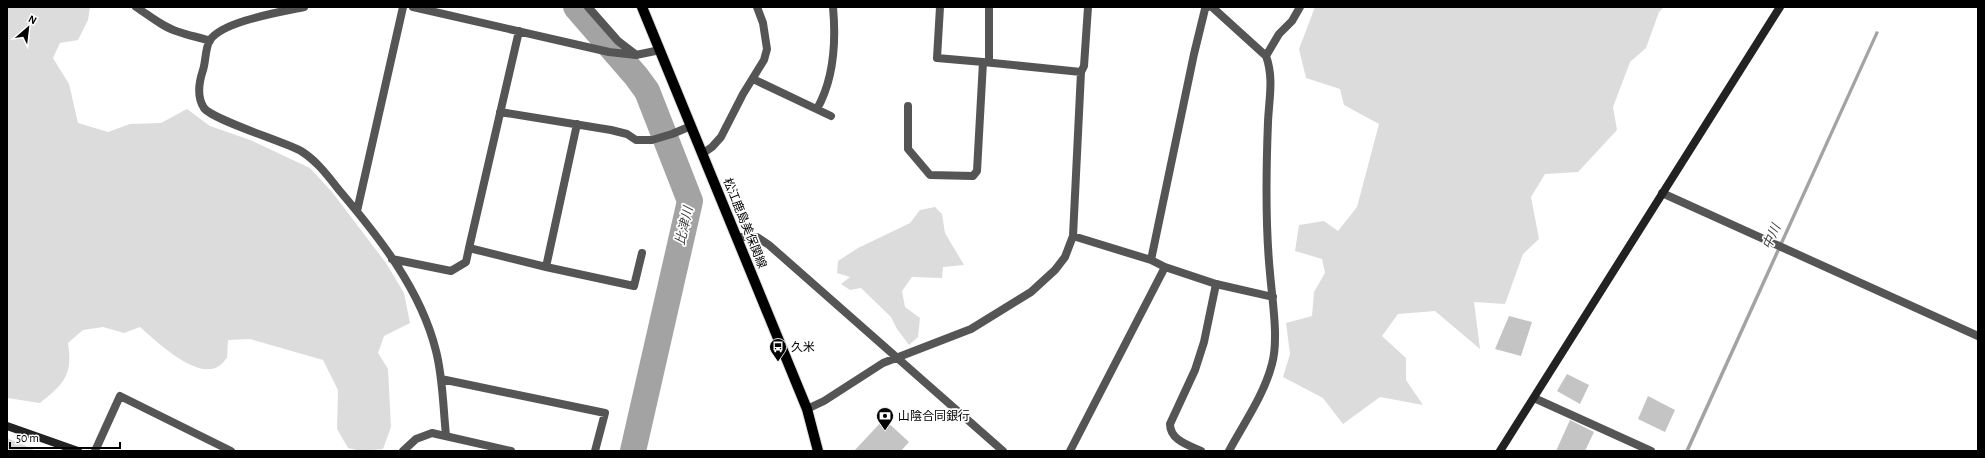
<svg xmlns="http://www.w3.org/2000/svg" width="1985" height="458" font-family="'Alegreya Sans','Noto Sans JP',sans-serif">
<rect width="100%" height="100%" fill="#fff"/>
<path fill="#dcdcdc" d="M7,7H90L88,20L78,40L60,43L53,58L69,84L78,123L108,132L130,124L161,123L187,109L210,126L250,140L310,168L332,192L386,263L404,293L410,323L384,336L378,353L388,369L391,427L383,449L361,451L348,448L337,429L338,390L323,360L250,339L228,340L227,358C225,360 222,364 219,366C197,381 155,340 140,327L124,333L103,327L83,330L68,343C73,375 64,384 40,403L7,398Z
M1315,7H1664L1659,12L1646,48L1630,62L1613,107L1617,130L1578,172L1545,174L1531,197L1539,239L1523,254L1505,304L1474,302L1480,349L1435,311L1398,314L1382,336L1406,358V380L1423,405L1380,397L1343,424L1323,398L1283,377L1290,354L1286,323L1312,316L1314,292L1325,273L1322,259L1295,251L1299,225L1324,221L1338,231L1357,207L1379,124L1344,105L1340,89L1306,78L1299,49Z
M935,207L942,214L945,233L964,265L943,267L942,278L912,277L902,291L905,307L920,318L918,337L909,345L897,329L891,317L861,288L850,290L841,284L850,277L837,273L838,261L858,248L910,223L920,210Z
M7,438L33,449L34,451H7Z"/>
<path fill="#a3a3a3" d="M1876,31L1879,32L1689,451H1685Z"/>
<g fill="none" stroke-linecap="round" stroke-linejoin="round">
<path stroke="#a3a3a3" stroke-width="26" d="M576,7L636,76L647,91L690,201L633,451"/>
</g>
<path fill="#c4c4c4" d="M1509,316L1532,322L1521,356L1495,349Z
M1567,374L1589,385L1580,404L1557,391Z
M1648,396L1675,410L1665,432L1638,419Z
M884,419L909,442L901,451H854Z
M1570,420L1594,432L1585,451H1556Z"/>
<g fill="none" stroke-linecap="round" stroke-linejoin="round">
<defs>
<path id="primary" d="M642,7L807,409L818,451"/>
</defs>
<use href="#primary" stroke="#dbdbdb" stroke-width="12"/>
<path stroke="#555" stroke-width="8" d="M1081,72L1084,66L1088,7
M1201,451C1188,445 1170,440 1170,424L1195,370L1204,342L1216,284"/>
<path stroke="#555" stroke-width="8" d="M136,7C150,16 164,28 179,32C190,36 199,37 210,41
M304,7C281,12 223,21 210,40C205,48 206,61 203,70C199,82 196,96 204,108C213,120 282,141 301,151C317,161 328,176 339,190C379,237 421,290 436,351C443,378 443,407 446,435
M413,7L609,52L636,55L660,50
M588,7L618,41L635,54
M1212,7L1266,56
M989,62V7
M753,79L831,116
M908,106V149L930,175L973,176L977,171L983,62L937,58L940,7
M817,109C834,79 836,40 833,7
M500,112L611,130L627,134L636,140H652L672,134L691,126
M577,124L546,267L634,286L642,253
M702,154L712,147L721,137L743,94L764,60L767,49L763,23L757,7
M1662,193L1978,336
M357,211L403,7
M1073,236L1151,260
M737,237H757L769,245L1003,451
M469,248L519,31
M392,259L451,271L466,262L469,248L546,267
M1165,267L1151,260L1194,54L1205,9L1208,7
M441,379L605,413L595,451
M1534,398L1651,451
M807,409L824,401L883,363L971,329L1031,292L1055,270L1065,257L1073,236L1081,72L983,62
M95,451L120,396L231,451
M403,451L416,439L432,433L511,451
M1070,451L1165,267L1216,284L1273,297
M1229,451C1244,423 1264,395 1272,364C1279,339 1272,299 1270,273C1265,223 1266,172 1268,122C1269,99 1274,78 1266,56L1279,34L1292,21L1300,7"/>
<path stroke="#222" stroke-width="8" d="M7,426L78,451
M1500,451L1780,7"/>
<use href="#primary" stroke="#000" stroke-width="10"/>
</g>
<defs>
<symbol id="bus-pin" viewBox="-11 -11 22 30"><path d="M0 17L-7.5 6A9.5 9.5 0 1 1 7.5 6Z" fill="#000" stroke="#fff"/><path d="M-5-6H5V4H4V6H2V4H-2V6H-4V4H-5ZM-3.5-4V0h7V-4ZM-3.5 1.2v1.5H-2V1.2ZM2 1.2v1.5H3.5V1.2Z" fill="#fff"/></symbol>
<symbol id="bank-pin" viewBox="-11 -11 22 30"><path d="M0 17L-7.5 6A9.5 9.5 0 1 1 7.5 6Z" fill="#000" stroke="#fff"/><path d="M-6-4H6V4H-6ZM0-2.3a2.3 2.3 0 1 0 0 4.6a2.3 2.3 0 1 0 0-4.6Z" fill="#fff"/></symbol>
</defs>
<g fill-rule="evenodd">
<use href="#bus-pin" x="768" y="337" width="20" height="27"/>
<use href="#bank-pin" x="875" y="406" width="20" height="27"/>
</g>
<g text-anchor="middle" dominant-baseline="central" stroke-width="3.5" stroke-linejoin="round" paint-order="stroke">
<g font-size="12" fill="#000" stroke="#fff">
<text transform="translate(745 223) rotate(68)">松江鹿島美保関線</text>
</g>
<g font-size="12" fill="#000" stroke="#fff" text-anchor="start">
<text x="791" y="347">久米</text>
<text x="898" y="416">山陰合同銀行</text>
</g>
<g font-size="13" font-style="italic" fill="#444" stroke="#fff">
<text transform="translate(685 226) rotate(-77)">比津川</text>
<text transform="translate(1772 237) rotate(-66)">中川</text>
</g>
</g>
<rect width="1985" height="458" fill="none" stroke="#000000" stroke-width="16"/>
<g transform="translate(28 28) rotate(28)" stroke="#ffffff" stroke-width="3" paint-order="stroke">
<path d="M0-3L7 15L0 10L-7 15Z" fill="#000000"/>
<text y="-6" font-size="11" font-weight="bold" text-anchor="middle" fill="#000000">N</text>
</g>
<path d="M10 442v6h110v-6" fill="none" stroke="#000000" stroke-width="2"/>
<text x="16" y="442" font-size="12" fill="#000000" stroke="#ffffff" stroke-width="3" paint-order="stroke">50 m</text>
</svg>
